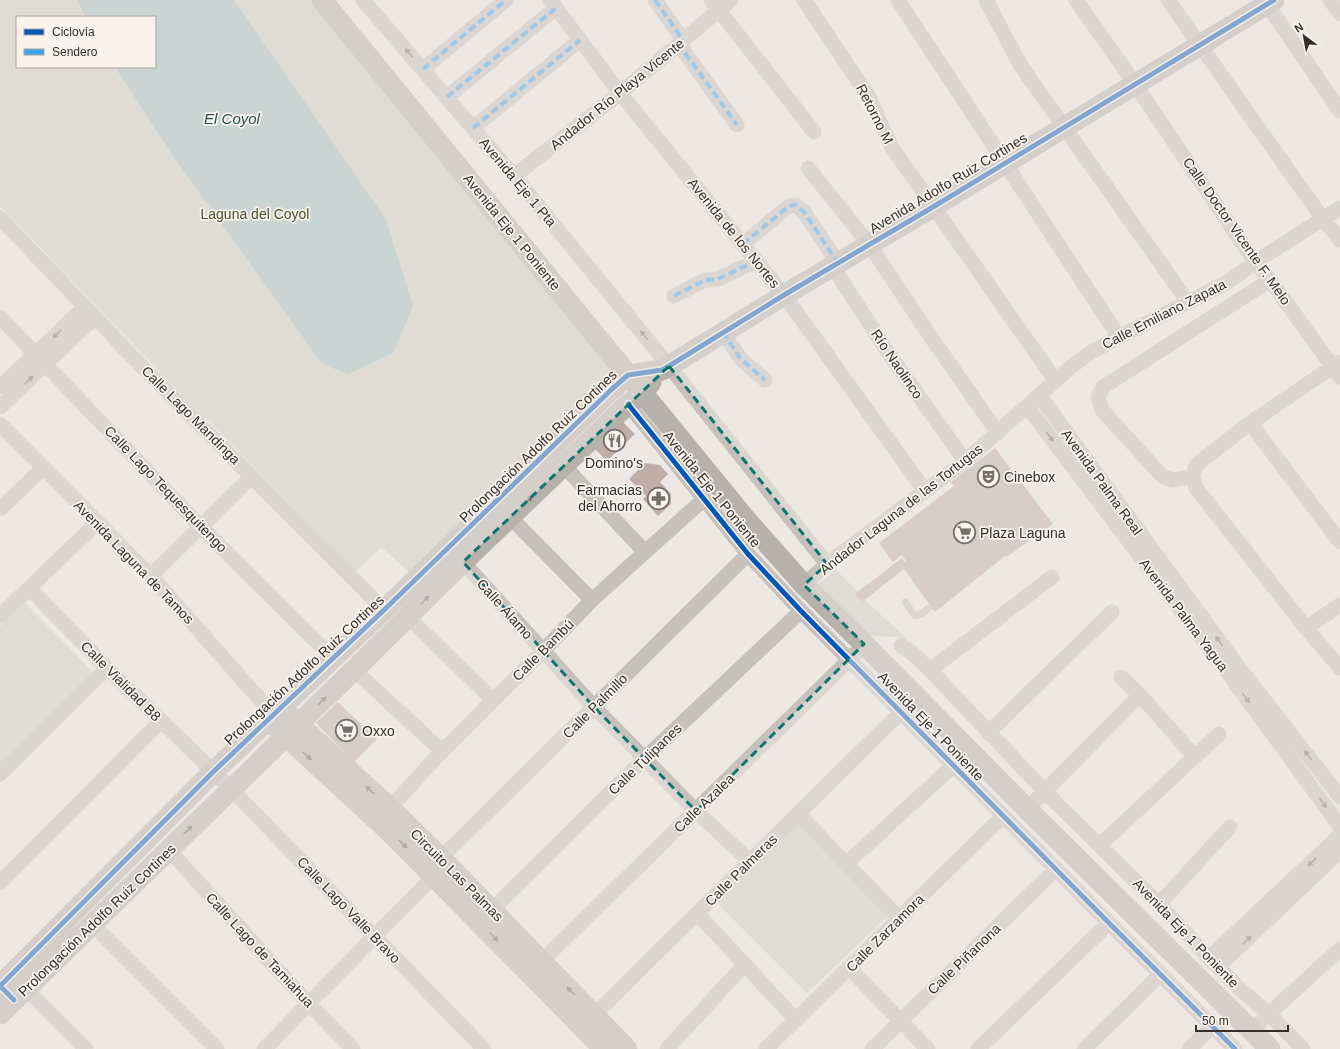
<svg xmlns="http://www.w3.org/2000/svg" width="1340" height="1049" font-family="Helvetica,sans-serif">
<rect width="100%" height="100%" fill="#ede8e3"/>
<path fill="#ced1be" fill-rule="evenodd" d="M0,0H310L615,374L410,573L381,547L356,572L206,418L205,419L0,206ZM17,17H155V67H17Z
M836,570L858,592L855,594L861,602L865,600L907,639L902,643L897,637L868,636L818,584Z
M24,602L93,672L0,764V626Z
M799,822L889,915L807,993L718,904Z"/>
<path fill="#a1bdbc" d="M77,0H234L386,219L413,306L393,353L348,374L322,364L173,156L115,67H155V17H85Z"/>
<path fill="#bfada6" d="M621,420L635,434L607,461L593,447Z
M995,448L1053,524L1008,556H1005L935,612L904,569L862,602L855,594L902,558L905,562L906,561L902,555L893,562L879,543L954,486L951,482Z
M645,463L660,465L668,474L660,482L671,494V504L658,516L643,499L646,496L629,479Z
M338,702L377,739L354,762L316,723Z"/>
<g fill="none" stroke-linecap="round" stroke-linejoin="round">
<path stroke="#c6c1bc" stroke-width="7" d="M905,602L915,616L921,614L929,608"/>
<path stroke="#c6c1bc" stroke-width="15" d="M363,0L514,176L669,366L827,564
M550,0L620,93L784,295L925,491
M655,0L683,40
M711,0L814,132
M804,0L869,97L891,146L1055,380
M898,0L1119,337
M986,0L1021,66L1188,302
M1076,0L1135,84L1255,262L1270,280L1340,377
M1168,0L1323,219L1340,240
M1264,0L1340,111
M1330,0L1340,14
M678,43L737,125
M423,69L506,0
M447,97L556,8
M473,128L580,40
M808,168L869,244L935,343L998,433
M514,176L620,93L731,0
M0,218L95,317L127,351L384,610
M743,244L789,206L796,205L804,212L838,263
M832,266L892,358L965,461
M674,296L705,280L718,279L756,261
M0,317L201,527L334,659
M723,332L740,358L765,380
M1340,362L1250,423L1196,465L1193,476L1196,488L1306,628L1340,668
M0,387L85,307
M1039,395L1237,665L1340,797
M628,404L748,554L801,611L1109,923L1235,1049
M1027,406L1228,673L1339,825
M0,407L95,317
M1250,423L1340,542
M0,424L151,576L263,703L269,720
M564,466L645,552
M1193,476L1173,480L1163,477L1102,410L1098,397L1103,387L1270,280
M0,509L43,468
M510,517L592,600
M463,562L594,707L696,811L750,861
M151,576L252,476
M804,585L827,564L965,461L1072,366L1093,351L1119,337L1228,282L1255,262L1340,208
M29,588L107,668L231,789L484,1049
M0,616L97,523
M408,617L493,700
M1306,628L1340,605
M901,646L911,652L930,670L1056,803L1159,904L1209,958L1242,991L1269,1014L1303,1049
M354,670L442,751
M930,670L1052,577
M1121,677L1140,695L1195,757
M988,733L1112,612
M0,774L107,668
M390,808L442,751L543,651L592,600L704,499
M1027,809L1140,695
M798,814L899,918
M1099,846L1219,734
M168,849L309,1004L353,1049
M441,858L748,554
M846,864L954,765
M0,883L161,721
M1159,904L1230,827
M492,910L644,759L801,611
M697,913L796,1020
M92,924L217,1049
M1209,958L1340,835
M542,961L857,652
M1218,967L1340,851
M849,968L928,1049
M26,989L86,1049
M587,1022L901,712
M1251,1030L1340,949
M264,1049L434,876
M667,1049L745,964
M766,1049L1003,816
M872,1049L1056,869
M978,1049L1109,923
M1084,1049L1160,975
M1189,1049L1212,1026"/>
<path stroke="#b7b1ac" stroke-width="21" d="M322,0L743,516L804,585L864,644L1027,809L1270,1049
M287,714L390,808L441,858L627,1049
M275,726L391,833L604,1049
M14,1000L0,986L213,772L384,610L612,389L628,375L662,370L669,366L784,295L933,207L1274,0
M0,1014L354,670L463,562L628,404L643,393L651,382"/>
<path stroke="#3fa3eb" stroke-width="4" stroke-dasharray="8 4" stroke-linecap="butt" d="M655,0L683,40
M678,43L737,125
M423,69L506,0
M447,97L556,8
M473,128L580,40
M743,244L789,206L796,205L804,212L838,263
M674,296L705,280L718,279L756,261
M723,332L740,358L765,380"/>
<defs>
<path id="cycleway" d="M628,404L748,554L801,611L1109,923L1235,1049
M14,1000L0,986L213,772L384,610L612,389L628,375L662,370L669,366L784,295L933,207L1274,0"/>
</defs>
<use href="#cycleway" stroke="#f9f3ec" stroke-width="8"/>
<use href="#cycleway" stroke="#0057b8" stroke-width="5"/>
</g>
<defs><path id="oneway-solid" d="M-6-.8H1V-3.2L6.5 0L1 3.2V.8H-6Z"/></defs>
<g fill="#77706c">
<use href="#oneway-solid" transform="translate(409 53) rotate(-131)"/>
<use href="#oneway-solid" transform="translate(57 334) rotate(136)"/>
<use href="#oneway-solid" transform="translate(644 335) rotate(-129)"/>
<use href="#oneway-solid" transform="translate(29 380) rotate(-43)"/>
<use href="#oneway-solid" transform="translate(1050 437) rotate(53)"/>
<use href="#oneway-solid" transform="translate(1219 641) rotate(-127)"/>
<use href="#oneway-solid" transform="translate(1246 698) rotate(54)"/>
<use href="#oneway-solid" transform="translate(1308 755) rotate(-128)"/>
<use href="#oneway-solid" transform="translate(1323 803) rotate(54)"/>
<use href="#oneway-solid" transform="translate(1312 862) rotate(137)"/>
<use href="#oneway-solid" transform="translate(1247 940) rotate(-44)"/>
</g>
<g fill="#6a625e">
<use href="#oneway-solid" transform="translate(528 500) rotate(-44)"/>
<use href="#oneway-solid" transform="translate(425 600) rotate(-45)"/>
<use href="#oneway-solid" transform="translate(322 701) rotate(-44)"/>
<use href="#oneway-solid" transform="translate(307 756) rotate(42)"/>
<use href="#oneway-solid" transform="translate(370 790) rotate(-137)"/>
<use href="#oneway-solid" transform="translate(188 830) rotate(-44)"/>
<use href="#oneway-solid" transform="translate(403 844) rotate(45)"/>
<use href="#oneway-solid" transform="translate(494 937) rotate(46)"/>
<use href="#oneway-solid" transform="translate(571 991) rotate(-135)"/>
</g>
<path d="M0 0H1340V1049H0ZM669,366L827,564L804,585L864,644L696,811L594,707L463,562Z" fill="#ede8e3" fill-opacity=".55" fill-rule="evenodd"/>
<path fill="none" stroke="#0f766e" stroke-width="3" stroke-dasharray="8 5" stroke-linejoin="round" d="M669,366L827,564L804,585L864,644L696,811L594,707L463,562Z"/>
<defs>
<symbol id="restaurant-ring" viewBox="-11 -11 22 22"><circle r="9.5" fill="#f9f3ec" stroke="#776f6b" stroke-width="1.5"/><path d="M-5-6h1v4h1v-4h1v4h1v-4h1v5L-1.5 .5V6h-2V.5L-5-1ZM5-6V6H3V1.5H1.5Q1.5-4 5-6Z" fill="#776f6b"/></symbol>
<symbol id="theatre-ring" viewBox="-11 -11 22 22"><circle r="9.5" fill="#f9f3ec" stroke="#776f6b" stroke-width="1.5"/><path d="M-5-5.5Q0-4 5-5.5V0Q5 5 0 6Q-5 5-5 0ZM-3.3-2.5H-1v1.5H-3.3ZM1-2.5H3.3v1.5H1ZM-2.8 1Q0 5.5 2.8 1Z" fill="#776f6b"/></symbol>
<symbol id="pharmacy-ring" viewBox="-11 -11 22 22"><circle r="9.5" fill="#f9f3ec" stroke="#776f6b" stroke-width="1.5"/><path d="M-2-6h4v4h4v4h-4v4h-4v-4h-4v-4h4Z" fill="#776f6b"/></symbol>
<symbol id="supermarket-ring" viewBox="-11 -11 22 22"><circle r="9.5" fill="#f9f3ec" stroke="#776f6b" stroke-width="1.5"/><path d="M-6-5.5h2.5l.6 2H6L4.5 2H-2.5L-4.4-4H-6ZM-1.5 3.2a1.3 1.3 0 1 0 .1 0ZM3 3.2a1.3 1.3 0 1 0 .1 0Z" fill="#776f6b"/></symbol>
</defs>
<g fill-rule="evenodd">
<use href="#restaurant-ring" x="602" y="428" width="25" height="25"/>
<use href="#theatre-ring" x="976" y="464" width="25" height="25"/>
<use href="#pharmacy-ring" x="646" y="486" width="25" height="25"/>
<use href="#supermarket-ring" x="952" y="520" width="25" height="25"/>
<use href="#supermarket-ring" x="334" y="718" width="25" height="25"/>
</g>
<g text-anchor="middle" dominant-baseline="central" stroke-width="3.5" stroke-linejoin="round" paint-order="stroke">
<g font-size="14" fill="#372e2a" stroke="#f9f3ec">
<text transform="translate(617 94) rotate(-39)">Andador Río Playa Vicente</text>
<text transform="translate(875 114) rotate(63)">Retorno M</text>
<text transform="translate(518 182) rotate(50)">Avenida Eje 1 Pta</text>
<text transform="translate(948 183) rotate(-31)">Avenida Adolfo Ruiz Cortines</text>
<text transform="translate(1237 231) rotate(55)">Calle Doctor Vicente F. Melo</text>
<text transform="translate(512 232) rotate(51)">Avenida Eje 1 Poniente</text>
<text transform="translate(734 233) rotate(51)">Avenida de los Nortes</text>
<text transform="translate(1164 314) rotate(-27)">Calle Emiliano Zapata</text>
<text transform="translate(897 364) rotate(56)">Río Naolinco</text>
<text transform="translate(191 415) rotate(45)">Calle Lago Mandinga</text>
<text transform="translate(538 446) rotate(-44)">Prolongación Adolfo Ruiz Cortines</text>
<text transform="translate(1102 482) rotate(54)">Avenida Palma Real</text>
<text transform="translate(166 489) rotate(46)">Calle Lago Tequesquitengo</text>
<text transform="translate(712 489) rotate(51)">Avenida Eje 1 Poniente</text>
<text transform="translate(901 509) rotate(-38)">Andador Laguna de las Tortugas</text>
<text transform="translate(134 562) rotate(46)">Avenida Laguna de Tamos</text>
<text transform="translate(505 609) rotate(48)">Calle Álamo</text>
<text transform="translate(1184 615) rotate(53)">Avenida Palma Yagua</text>
<text transform="translate(543 650) rotate(-45)">Calle Bambú</text>
<text transform="translate(304 670) rotate(-43)">Prolongación Adolfo Ruiz Cortines</text>
<text transform="translate(121 681) rotate(45)">Calle Vialidad B8</text>
<text transform="translate(595 706) rotate(-45)">Calle Palmillo</text>
<text transform="translate(931 726) rotate(46)">Avenida Eje 1 Poniente</text>
<text transform="translate(645 759) rotate(-44)">Calle Tulipanes</text>
<text transform="translate(704 803) rotate(-44)">Calle Azalea</text>
<text transform="translate(741 870) rotate(-45)">Calle Palmeras</text>
<text transform="translate(457 875) rotate(45)">Circuito Las Palmas</text>
<text transform="translate(349 910) rotate(46)">Calle Lago Valle Bravo</text>
<text transform="translate(97 920) rotate(-44)">Prolongación Adolfo Ruiz Cortines</text>
<text transform="translate(885 933) rotate(-45)">Calle Zarzamora</text>
<text transform="translate(1186 933) rotate(46)">Avenida Eje 1 Poniente</text>
<text transform="translate(260 950) rotate(47)">Calle Lago de Tamiahua</text>
<text transform="translate(964 959) rotate(-44)">Calle Piñanona</text>
</g>
<g font-size="14" fill="#475330" stroke="#f9f3ec">
<text x="255" y="214">Laguna del Coyol</text>
</g>
<g font-size="14" fill="#372e2a" stroke="#f9f3ec" text-anchor="start">
<text x="614" y="463" text-anchor="middle">Domino's</text>
<text x="1004" y="477">Cinebox</text>
<text x="642" y="490" text-anchor="end">Farmacias<tspan x="642" dy="16">del Ahorro</tspan></text>
<text x="980" y="533">Plaza Laguna</text>
<text x="362" y="731">Oxxo</text>
</g>
<g font-size="15" font-style="italic" fill="#235356" stroke="#f9f3ec">
<text x="232" y="118">El Coyol</text>
</g>
</g>
<rect x="16" y="16" width="140" height="52" fill="#f9f3ec" stroke="#aba49e"/>
<rect x="24" y="29" width="20" height="6" fill="#0057b8" stroke="#aba49e"/>
<text x="52" y="36" font-size="12" fill="#372e2a">Ciclovía</text>
<rect x="24" y="49" width="20" height="6" fill="#3fa3eb" stroke="#aba49e"/>
<text x="52" y="56" font-size="12" fill="#372e2a">Sendero</text>
<g transform="translate(1304 36) rotate(328)" stroke="#f9f3ec" stroke-width="3" paint-order="stroke">
<path d="M0-3L7 15L0 10L-7 15Z" fill="#372e2a"/>
<text y="-6" font-size="11" font-weight="bold" text-anchor="middle" fill="#372e2a">N</text>
</g>
<path d="M1196 1025v6h92v-6" fill="none" stroke="#372e2a" stroke-width="2"/>
<text x="1202" y="1025" font-size="12" fill="#372e2a" stroke="#f9f3ec" stroke-width="3" paint-order="stroke">50 m</text>
</svg>
